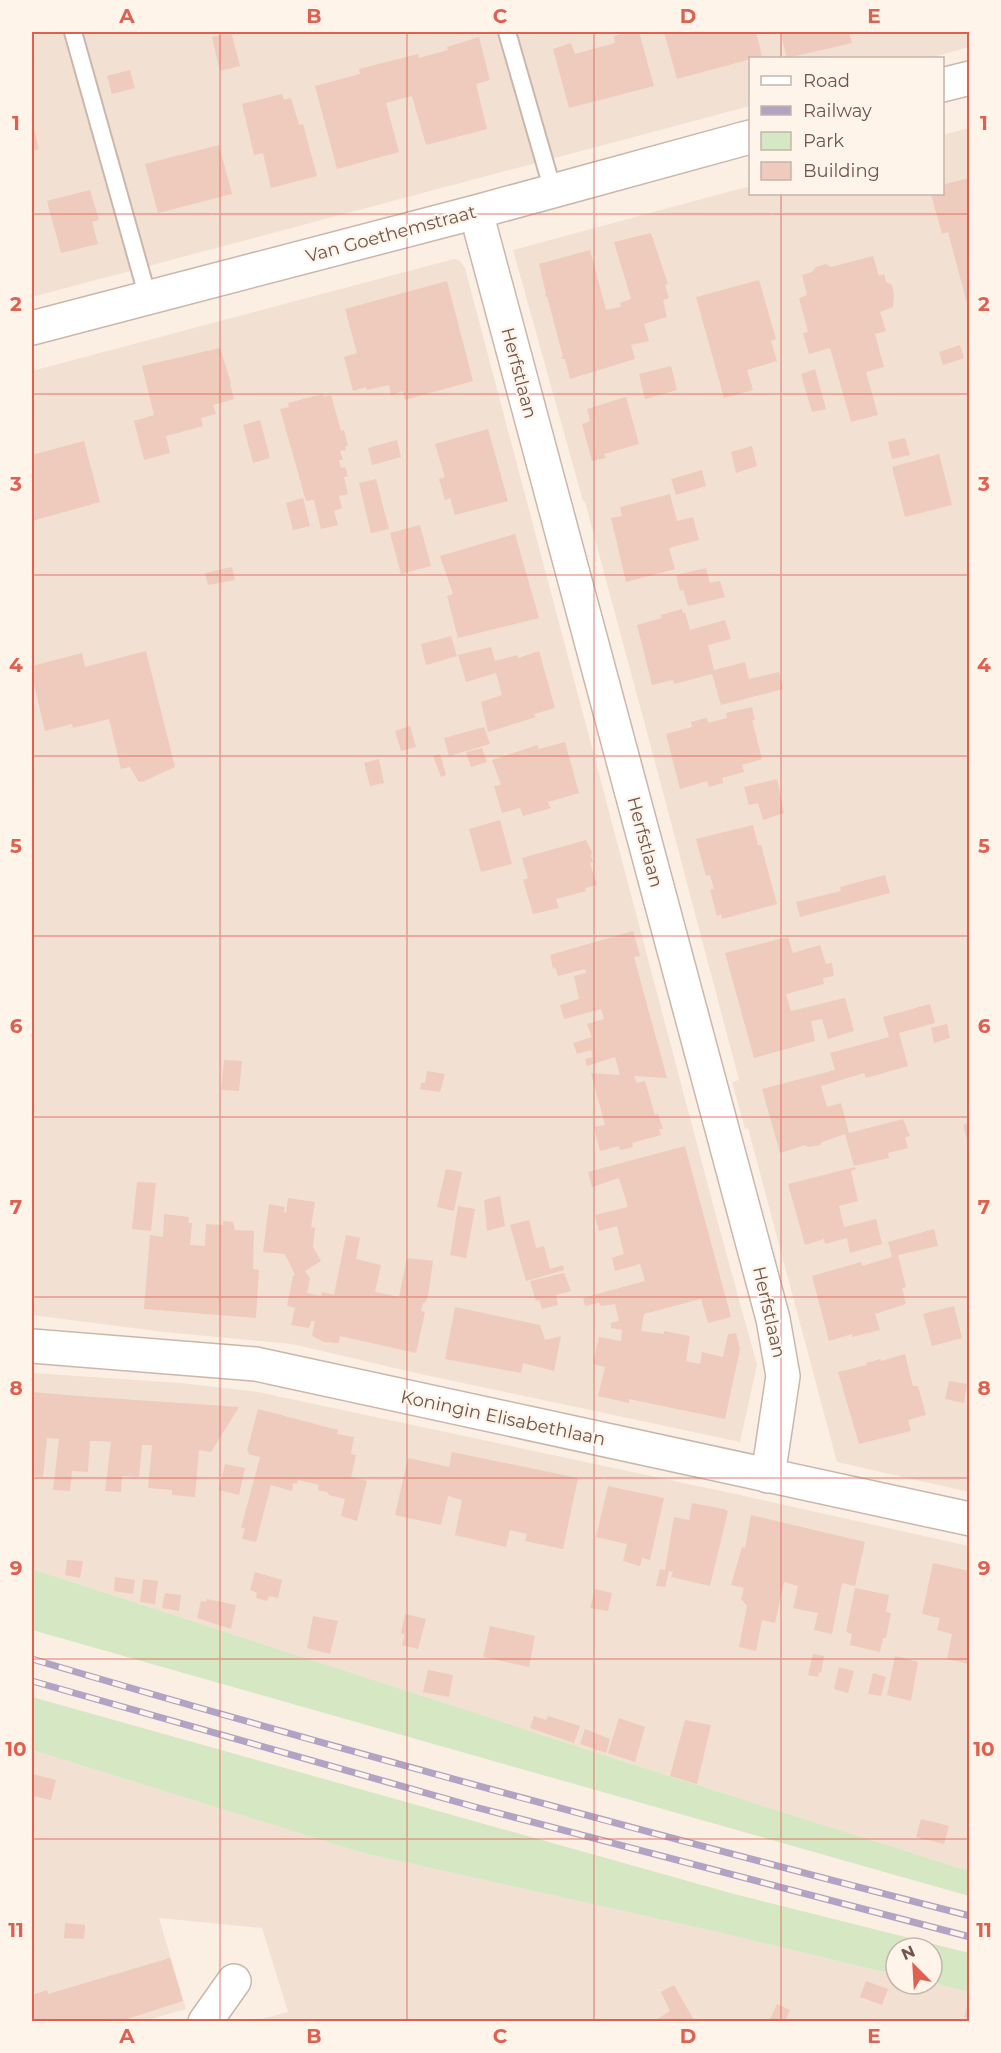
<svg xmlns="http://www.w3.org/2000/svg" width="1001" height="2053" font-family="Montserrat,sans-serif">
<rect width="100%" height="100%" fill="#fbefe4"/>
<path fill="#f2e0d3" d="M32,32H969V47L929,58H750V106L32,297Z
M969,128V1492L837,1462L748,1128L745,1129L732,1082L739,1080L656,766L585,502L583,501L513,250L750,186V194H942L943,135Z
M454,259L459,260L465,268L715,1212L757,1365L740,1442L416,1373L292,1344L164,1332L32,1315V371Z
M32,1373L181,1383L258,1392L740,1495L969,1546V1871L669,1776L32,1569Z
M32,1750L363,1853L713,1931L896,1975V1984L932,1983L969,1992V2021H254L288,2012L262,1928L159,1918L186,2009L144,2021H32Z"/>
<path fill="#d6e7c3" d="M32,1569L669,1776L969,1871V1896L32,1630Z
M32,1697L734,1894L969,1953V1992L932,1983V1948H896V1975L713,1931L363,1853L32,1750Z"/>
<path fill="#eecbbd" d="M231,32L240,66L220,71L212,37Z
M619,32H639L654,86L569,108L553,49L571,43L575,54L615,43L614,36L619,35Z
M664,32H756L762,56L677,79Z
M780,32H849L852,43L787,58Z
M479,37L490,80L476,84L487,129L426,145L412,96L400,99L386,103L399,152L337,169L315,86L360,74L359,69L418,54L419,58L448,50L447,47Z
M130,70L135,88L112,94L107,76Z
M282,94L284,100L291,98L299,125L303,124L317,176L271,188L263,153L254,155L242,104Z
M32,121L39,149L32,151Z
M219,145L232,194L158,213L145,164Z
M969,178V311L948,232L942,234L931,194H942V185Z
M90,190L99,220L92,222L98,244L61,253L47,201Z
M651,233L668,284L665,285L669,298L663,300L667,317L644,324L649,341L631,345L635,359L570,379L565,359H562L561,357H563L547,296L545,297V295L546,294L539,264L590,250L606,310L621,307L620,303L631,299L614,242Z
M873,256L879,276L884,274L886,282L892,285L894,295L893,307L880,312L886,331L875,334L884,367L866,372L878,415L851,422L830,348L809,354L803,333L808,332L799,298L807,295L802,275L812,272L816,267L826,264L831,267Z
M759,280L776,339L771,341L777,361L747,370L753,390L724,398L696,297Z
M447,281L473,381L405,400L403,391L391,395L389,385L367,390L366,387L353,391L344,357L357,353L345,309Z
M960,345L964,358L943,365L939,352Z
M220,348L231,383L230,384L234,399L213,405L216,414L201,418L203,426L166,436L170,453L144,460L134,421L154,415L142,366Z
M671,366L677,390L645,399L639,374Z
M815,369L826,409L812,412L801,374Z
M322,394L324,397L331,395L341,431L344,430L348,446H345L346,450L340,451L343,460H339L341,468L345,467L348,476L344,477L348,494L339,496L342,508L334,511L338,525L321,529L314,500L306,501L280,409L289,407L288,403Z
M626,397L639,444L604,454L606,458L592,461L582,424L590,421L587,409Z
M260,420L270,458L253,463L243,425Z
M488,429L508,501L455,515L450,498L445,500L439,479L445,477L435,444Z
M905,438L910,455L892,459L888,442Z
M397,440L401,457L372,465L368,448Z
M84,441L100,502L32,521V455Z
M752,446L757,466L736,473L731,452Z
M939,454L952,505L905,517L892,467Z
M702,470L706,486L676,495L671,479Z
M376,479L389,529L371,533L359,483Z
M670,494L677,521L693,517L699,540L669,548L675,569L626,582L611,518L622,516L620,507Z
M303,498L310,526L293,530L286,503Z
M420,525L431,566L401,574L390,533Z
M515,534L539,618L458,638L447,596L453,594L440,556Z
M232,567L235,580L208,585L205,573Z
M706,568L710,583L720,581L725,597L688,606L683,590L680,591L676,575Z
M682,609L683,613L685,612L690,630L725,620L731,639L708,645L714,670L745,662L749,679L779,672L783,689L721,705L712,674L674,684L673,680L652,685L637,625L662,618L661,615Z
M451,636L457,656L426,665L421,644Z
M491,647L495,661L518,655V658L539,651L555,708L534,714L536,717L488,732L481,702L502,695L496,673L466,682L458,655Z
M146,651L175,767L142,782L138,781L130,767L121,769L109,719L73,728L72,724L45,731L32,676V666L82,653L85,667Z
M752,707L755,720H752L762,759L742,765L744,772L722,778L723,783L709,787L707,781L680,789L666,734L692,727L691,722L707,718L708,723L727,718L726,713Z
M410,726L416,747L401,751L395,731Z
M484,727L490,744L449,756L444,738Z
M565,742L579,793L548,802L551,808L523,816L520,808L502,813L494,786L501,785L492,760L537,745L539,749Z
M482,748L487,762L471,767L466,752Z
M440,754L446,775L441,777L433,756Z
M379,759L384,783L370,786L364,763Z
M777,779L784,813L763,820L758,803L749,805L744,787Z
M500,820L512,864L481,872L469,829Z
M753,825L758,845H761L777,904L722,919L721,914L717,916L710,890L714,889L710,875L706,876L696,839Z
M586,840L592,852L591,856L593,862L590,863L597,885L585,888L586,891L556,899L559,908L533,914L523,880L528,878L522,858Z
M885,875L890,893L800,917L796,902L841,891L840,887Z
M633,931L640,956L634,957L667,1078L634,1076L637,1083L645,1081L655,1115L658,1114L663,1129H659L661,1135L632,1143L633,1147L620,1150L619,1146L600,1151L594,1127L605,1125L591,1073L620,1075L615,1057L587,1066L585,1059L593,1057L591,1050L577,1054L573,1043L592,1037L587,1024L604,1019L601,1009L564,1019L560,1005L579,999L574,976L586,973L585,969L558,976L555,967L553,969L550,955Z
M788,937L793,953L820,945L826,964L832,963L834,976L823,978L824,984L786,994L791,1011L845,998L854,1031L828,1039L822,1019L811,1021L815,1041L754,1058L725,953Z
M930,1004L935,1023L899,1033L908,1066L866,1078L864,1073L821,1086L827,1107L841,1103L849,1133L903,1119L910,1136L905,1137L908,1148L888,1153L889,1158L854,1166L845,1134L822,1142L820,1145L808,1147L805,1145L780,1153L762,1089L835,1070L830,1053L889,1037L883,1017Z
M947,1024L950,1038L934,1043L931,1028Z
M224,1060L242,1061L239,1091L221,1090Z
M427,1071L445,1074L440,1092L420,1089L421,1083H425Z
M969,1123V1147L963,1125Z
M685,1146L731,1317L708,1323L701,1299L644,1314L641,1331L664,1334V1331L690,1336L686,1361L700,1364L702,1352L723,1357L728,1334L736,1333L740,1349L725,1419L629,1399V1403L598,1396L605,1367L593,1364L599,1337L621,1341L622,1330L611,1328V1323L619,1321L615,1304L601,1306L599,1303L585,1306L583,1298L645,1281L640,1264L615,1271L612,1258L624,1254L617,1226L599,1231L595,1215L628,1207L619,1178L592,1187L588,1172Z
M855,1167L856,1169L851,1171L858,1201L839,1206L844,1227L876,1219L882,1244L850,1253L847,1238L825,1244L824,1239L805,1245L788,1184Z
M446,1169L462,1172L454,1211L437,1207Z
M137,1182L156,1183L151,1231L132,1229Z
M500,1196L505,1226L487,1231L484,1200Z
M288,1198L315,1202L311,1227L315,1228L313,1247L321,1261L305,1271L310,1278L307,1293L321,1296L322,1292L334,1295L346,1235L360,1238L356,1259L381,1265L375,1292L399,1297L407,1258L433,1261L428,1296L425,1303H423L421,1311L425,1312L416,1353L340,1336L339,1343L324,1342L312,1336L315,1321H311L309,1328L291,1325L295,1308L287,1306L293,1276L295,1275L285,1254L263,1252L269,1204L285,1207L284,1212L286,1213Z
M458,1206L475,1209L466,1258L450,1255Z
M164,1214L189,1217L188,1223H192L190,1245L205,1246L206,1224L223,1225V1221L233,1222L235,1230L254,1231L253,1269L259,1270L256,1318L144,1309L150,1235L163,1237Z
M529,1220L536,1248L544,1246L550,1269L563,1265L564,1270L526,1281L510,1225Z
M934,1229L938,1246L898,1255L906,1287L902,1288L906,1304L875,1314L880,1330L852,1337V1334L829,1341L812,1276L861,1262L862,1266L892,1257L888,1242Z
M564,1273L571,1291L556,1295L558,1305L542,1309L539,1300L536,1301L530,1281Z
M954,1306L962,1338L932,1346L923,1314Z
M455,1307L540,1325L545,1340L561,1336L554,1371L523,1363L521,1373L445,1359Z
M905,1354L913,1386H918L926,1415L908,1420L911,1431L859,1444L838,1372L867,1365L866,1363L880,1359L881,1361Z
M949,1381L967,1384L964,1403L945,1399Z
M32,1392L78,1396L239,1407L211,1452L199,1450L195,1497L172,1495V1490L148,1488L152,1446L150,1445H142L139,1477L122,1476L121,1492L105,1491L111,1442L100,1441H90L88,1472L72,1471L70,1491L53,1490L59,1439L47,1438L43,1477L32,1476Z
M258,1409L338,1430L337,1434L354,1437L351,1454L356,1455L351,1477L367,1481L357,1521L341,1516L345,1499L329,1495L327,1492L318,1490L319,1485L298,1480L297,1484L293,1483L292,1491L271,1485L256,1542L242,1539L245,1528H241L260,1457L248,1454L249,1452L247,1451Z
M452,1452L578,1478L563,1549L525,1541L527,1534L510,1530L506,1547L455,1535L462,1500L448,1496L441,1525L395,1515L408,1458L449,1467Z
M225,1464L245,1468L239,1495L219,1490Z
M608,1486L664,1498L650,1560L642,1558L640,1566L623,1561L627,1544L596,1537Z
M692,1503L724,1509L728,1511L710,1586L671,1577L673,1572L669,1571L665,1587L656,1586L660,1569L665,1570L674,1517L689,1520Z
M751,1515L865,1542L855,1586L842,1583L832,1634L814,1630L818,1613L793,1608L798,1586L784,1582L775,1623L762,1620L756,1651L739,1647L747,1606L741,1599L744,1588L731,1585L742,1547L745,1548Z
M67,1560L83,1561L80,1578L65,1575Z
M933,1563L969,1571V1664L947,1659L952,1634L937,1630L940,1618L922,1614Z
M255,1572L282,1580L278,1598L269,1596L267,1601L256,1598L257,1593L250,1590Z
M115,1577L135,1580L133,1594L114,1591Z
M143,1579L158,1581L155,1604L140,1602Z
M855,1588L889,1595L886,1612L891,1613L886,1638H883L880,1652L850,1645L852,1634L846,1632Z
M595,1589L612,1593L608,1611L590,1608Z
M165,1593L181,1595L179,1611L162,1608Z
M207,1599L236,1605L231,1629L197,1618L201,1601L206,1602Z
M405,1614L426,1619L418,1649L402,1645L405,1635L401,1633Z
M313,1616L338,1621L330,1654L307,1648Z
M490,1626L535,1636L529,1667L483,1657Z
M813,1654L824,1656L821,1673L819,1672L818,1677L808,1675Z
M895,1656L918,1662L911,1701L887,1695Z
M839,1667L854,1671L848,1693L834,1689Z
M428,1670L453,1675L449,1697L423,1692Z
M873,1673L886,1677L881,1696L868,1694Z
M534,1716L546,1720L548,1716L580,1726L574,1743L530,1728Z
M619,1718L645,1727L635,1762L608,1753Z
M685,1720L711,1725L697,1784L670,1776Z
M585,1729L610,1739L606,1753L580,1744Z
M32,1774L56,1780L51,1800L32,1796Z
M921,1819L949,1826L944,1844L916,1837Z
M65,1923L85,1925L84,1939L64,1938Z
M170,1958L183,2001L118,2022H32V1995L47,1990L48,1994Z
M866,1981L888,1989L882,2005L860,1997Z
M674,1985L695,2022H653L670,2011L661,1992Z
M969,1999V2018L964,2017Z
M777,2004L790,2010L785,2022H769Z"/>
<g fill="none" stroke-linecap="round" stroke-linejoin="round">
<defs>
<path id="service" d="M73,32L148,298
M507,32L553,191"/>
<path id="minor" d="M942,85L970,78
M476,212L773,1319L783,1376L768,1476
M32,328L476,212L750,137
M32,1346L256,1364L970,1519
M205,2022L234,1981"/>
</defs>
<use href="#service" stroke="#cbb6ab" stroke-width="20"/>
<use href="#minor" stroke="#cbb6ab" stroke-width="36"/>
<use href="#service" stroke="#fff" stroke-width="16"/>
<use href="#minor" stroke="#fff" stroke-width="33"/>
<defs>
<path id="rail" d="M32,1659C342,1751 655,1835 970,1916
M32,1681L475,1807L970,1937"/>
</defs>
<use href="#rail" stroke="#b1a3c3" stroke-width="7"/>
<use href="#rail" stroke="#fef4ea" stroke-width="4.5" stroke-dasharray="14" stroke-linecap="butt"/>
</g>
<path fill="none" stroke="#de6050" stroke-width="1.5" stroke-opacity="0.55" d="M220,32V2022M407,32V2022M594,32V2022M781,32V58M781,194V2022M32,214H970M32,394H970M32,575H970M32,756H970M32,936H970M32,1117H970M32,1297H970M32,1478H970M32,1659H970M32,1839H970"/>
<g text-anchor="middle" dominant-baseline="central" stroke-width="4.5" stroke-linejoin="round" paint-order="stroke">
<g font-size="18" fill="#71554b" stroke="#fef4ea">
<text transform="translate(391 234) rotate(-15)">Van Goethemstraat</text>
<text transform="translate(519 373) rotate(75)">Herfstlaan</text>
<text transform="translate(645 842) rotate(75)">Herfstlaan</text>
<text transform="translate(769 1312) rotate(77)">Herfstlaan</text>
<text transform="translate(503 1418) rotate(12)">Koningin Elisabethlaan</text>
</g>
</g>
<rect width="1001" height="2053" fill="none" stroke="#fef4ea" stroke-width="66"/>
<rect x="749" y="57" width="195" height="138" fill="#fef4ea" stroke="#c6b4aa" stroke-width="1.5"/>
<rect x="761" y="76" width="30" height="9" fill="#ffffff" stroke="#c6b4aa" stroke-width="1.5"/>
<text x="803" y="87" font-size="18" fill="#71554b">Road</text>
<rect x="761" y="106" width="30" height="9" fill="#b1a3c3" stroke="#c6b4aa" stroke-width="1.5"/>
<text x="803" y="117" font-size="18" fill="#71554b">Railway</text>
<rect x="761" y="132" width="30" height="18" fill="#d6e7c3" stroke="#c6b4aa" stroke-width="1.5"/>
<text x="803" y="147" font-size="18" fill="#71554b">Park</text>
<rect x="761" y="162" width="30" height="18" fill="#eecbbd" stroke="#c6b4aa" stroke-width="1.5"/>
<text x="803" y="177" font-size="18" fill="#71554b">Building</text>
<g transform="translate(914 1966) rotate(336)"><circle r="28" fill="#fef4ea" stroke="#c6b4aa" stroke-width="1.5"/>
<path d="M0-4.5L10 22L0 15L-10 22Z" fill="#de6050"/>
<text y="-9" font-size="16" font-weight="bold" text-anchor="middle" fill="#71554b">N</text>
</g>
<rect x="33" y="33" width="935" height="1987" fill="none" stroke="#de6050" stroke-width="2"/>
<g font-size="20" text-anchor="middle" font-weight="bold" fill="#de6050">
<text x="127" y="23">A</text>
<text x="314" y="23">B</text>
<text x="500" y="23">C</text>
<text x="688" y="23">D</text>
<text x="874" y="23">E</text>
<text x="16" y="130">1</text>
<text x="984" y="130">1</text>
<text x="16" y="311">2</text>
<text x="984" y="311">2</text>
<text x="16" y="491">3</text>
<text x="984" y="491">3</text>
<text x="16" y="672">4</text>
<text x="984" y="672">4</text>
<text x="16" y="853">5</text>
<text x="984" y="853">5</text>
<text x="16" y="1033">6</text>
<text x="984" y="1033">6</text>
<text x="16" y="1214">7</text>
<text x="984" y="1214">7</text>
<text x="16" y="1395">8</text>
<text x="984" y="1395">8</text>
<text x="16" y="1575">9</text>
<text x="984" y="1575">9</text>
<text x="16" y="1756">10</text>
<text x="984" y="1756">10</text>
<text x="16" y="1937">11</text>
<text x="984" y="1937">11</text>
<text x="127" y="2043">A</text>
<text x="314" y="2043">B</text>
<text x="500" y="2043">C</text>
<text x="688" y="2043">D</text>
<text x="874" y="2043">E</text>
</g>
</svg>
